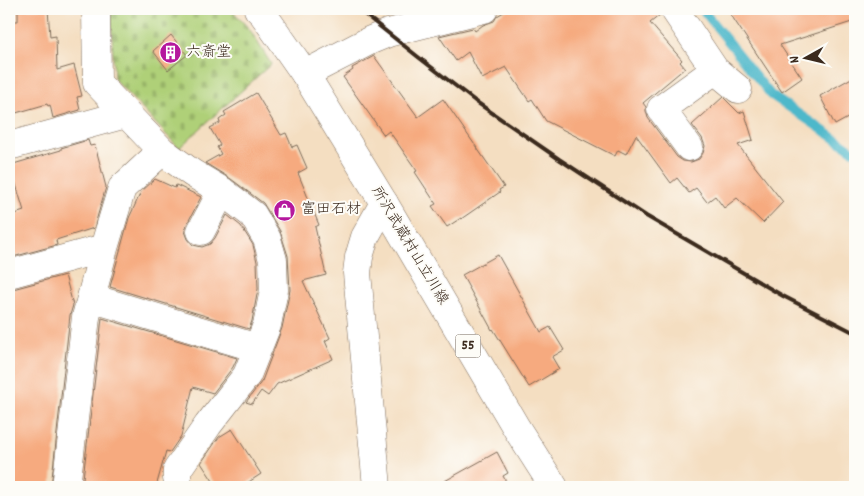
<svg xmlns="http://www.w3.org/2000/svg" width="864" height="496" font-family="Dekko,'Klee One',sans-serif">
<defs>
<pattern id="cemetery-stones" width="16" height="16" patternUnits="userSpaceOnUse" patternTransform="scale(1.25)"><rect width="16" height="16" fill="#afd078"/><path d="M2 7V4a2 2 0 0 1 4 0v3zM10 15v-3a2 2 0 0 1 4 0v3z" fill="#97b367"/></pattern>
</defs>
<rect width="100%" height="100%" fill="#fdfcf7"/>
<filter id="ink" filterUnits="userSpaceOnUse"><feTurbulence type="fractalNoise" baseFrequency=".02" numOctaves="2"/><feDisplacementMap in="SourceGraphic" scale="10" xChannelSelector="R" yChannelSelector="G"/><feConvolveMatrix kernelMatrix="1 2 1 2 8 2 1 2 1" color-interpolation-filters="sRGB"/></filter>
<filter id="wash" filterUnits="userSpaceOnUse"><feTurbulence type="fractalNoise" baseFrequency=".0096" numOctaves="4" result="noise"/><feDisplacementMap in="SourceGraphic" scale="20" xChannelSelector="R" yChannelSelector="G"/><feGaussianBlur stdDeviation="1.12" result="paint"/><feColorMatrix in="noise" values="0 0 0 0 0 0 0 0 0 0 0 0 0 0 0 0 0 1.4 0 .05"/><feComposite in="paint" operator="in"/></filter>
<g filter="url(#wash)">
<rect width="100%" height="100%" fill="#f4dec1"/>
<path fill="url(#cemetery-stones)" stroke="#757d4b" d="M111,9H231L250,30L271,64L179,148L114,79Z"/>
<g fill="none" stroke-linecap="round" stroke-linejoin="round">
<path stroke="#4db8ca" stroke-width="9" d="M702,9L771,95L855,152"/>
</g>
<g id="blocks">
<path fill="#f6aa7f" d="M18,9H48L50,37L56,36L57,70L74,65L82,96L77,97L80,110L53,118L50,105L48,106L47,104L9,115V70L13,69L11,21H18Z
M509,9H659L660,15L650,23L682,60L680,62L685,68L643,103L646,107V111L648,118L677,157L683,161L691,162L699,159L703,153L705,146L702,138L692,125L723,97L739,113L744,111L753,140L738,145L783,202L763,223L737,198L724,208L715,196L707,202L696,188L689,193L677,178L671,183L636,135L626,154L618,150L615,156L546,121L532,99L529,101L506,67L482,79L468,52L456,61L439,36L473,28L475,31L483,25L494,21L497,16Z
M727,9H855V21L780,45L802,78L782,92Z
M171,35L187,55L168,70L153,51Z
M374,56L418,117L443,99L504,187L499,190L500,192L461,219V218L447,227L432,206L436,204L415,172L417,171L389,131L384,135L343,77L353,70L352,68Z
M855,76V114L835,125L820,96Z
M256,93L281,135L286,133L292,147L297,145L307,168L298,173L319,225L315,227L326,275L303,281L330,338L325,341L333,359L277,384L268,396L261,391L252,404L246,402L262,381L282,328L290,290L288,256L280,231L263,203L231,179L205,163L221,154L217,147L220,145L210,128L220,123L219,120L226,115L224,112Z
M88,140L90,146L95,145L106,187L94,228L56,240L57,245L9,258V216L24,211L10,165L61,150V148Z
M155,179L175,188L176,185L201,197L187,224L185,231L188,239L193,245L202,247L210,244L215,238L227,215L241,226L253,245L257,262L258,289L252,321L249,329L110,287L129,218L141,192Z
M498,255L541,332L550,327L564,350L552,357L559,369L529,387L493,329L492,330L462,275Z
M65,275L73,305L70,315L51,487H9V289H13Z
M102,318L237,358L233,367L213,393L193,387L181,436L170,452L166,451L156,487H82Z
M232,429L261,474L241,487H217L201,463L219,437Z
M497,452L508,473L503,476L509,487H434Z"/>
</g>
</g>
<g filter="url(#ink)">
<use href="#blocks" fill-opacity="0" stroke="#7c6957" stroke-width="1"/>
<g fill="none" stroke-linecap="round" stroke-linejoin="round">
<defs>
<path id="minor" d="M674,9L715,70L738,89
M305,74L371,40L388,33L484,9
M9,146L126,114
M689,147L661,109L715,70
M162,151L192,173L222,191L253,215L267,239L273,260L274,290L267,325L247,375L208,425L177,470V478L179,487
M201,231L222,191
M9,274L104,248
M91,298L257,348
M66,487L86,317L104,248L122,188L162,151L97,83L96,9
M377,487L357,273L359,257L365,237L384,203"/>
<path id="major" d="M258,9L263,14L305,74L384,203L517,429L554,487"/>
</defs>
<use href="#minor" stroke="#7c6957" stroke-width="29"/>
<use href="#major" stroke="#7c6957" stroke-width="29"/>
<use href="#minor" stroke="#fff" stroke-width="28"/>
<use href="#major" stroke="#fff" stroke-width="28"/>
<path stroke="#3b2a1e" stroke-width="4" d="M358,9L417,56L475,101L559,159L646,216L783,296L855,333"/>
</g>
</g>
<defs>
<symbol id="building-disc" viewBox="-11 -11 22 22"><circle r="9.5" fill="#b5179e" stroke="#fdfcf7"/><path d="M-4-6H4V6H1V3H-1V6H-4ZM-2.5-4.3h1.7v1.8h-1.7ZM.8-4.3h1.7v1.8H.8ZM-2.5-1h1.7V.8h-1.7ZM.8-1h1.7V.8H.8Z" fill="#fff"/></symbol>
<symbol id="shop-disc" viewBox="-11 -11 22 22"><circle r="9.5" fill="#b5179e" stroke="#fdfcf7"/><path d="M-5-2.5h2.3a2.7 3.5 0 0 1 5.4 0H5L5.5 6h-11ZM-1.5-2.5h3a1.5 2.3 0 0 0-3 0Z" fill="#fff"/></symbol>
</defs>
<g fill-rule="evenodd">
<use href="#building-disc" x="158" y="40" width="25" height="25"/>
<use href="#shop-disc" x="272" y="198" width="25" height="25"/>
</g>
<g text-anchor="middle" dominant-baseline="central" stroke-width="4" stroke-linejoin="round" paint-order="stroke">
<rect fill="#fdfcf7" stroke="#75695f" stroke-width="1" x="455.5" y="334.5" width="25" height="23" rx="4"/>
<g font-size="14" font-weight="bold" fill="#3b2a1e">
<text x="468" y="346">55</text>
</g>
<g font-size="15" fill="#3b2a1e" stroke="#fdfcf7" text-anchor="start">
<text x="186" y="53">六斎堂</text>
<text x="301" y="210">富田石材</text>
</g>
<g font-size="15" fill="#3b2a1e" stroke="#fdfcf7">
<text transform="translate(409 246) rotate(59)">所沢武蔵村山立川線</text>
</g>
</g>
<rect width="864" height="496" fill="none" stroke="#fdfcf7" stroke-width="30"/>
<g transform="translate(806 58) rotate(262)" stroke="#fdfcf7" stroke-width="4" paint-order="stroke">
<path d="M0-4L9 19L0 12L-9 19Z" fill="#3b2a1e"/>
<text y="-8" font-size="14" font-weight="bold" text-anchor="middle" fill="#3b2a1e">N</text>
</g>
</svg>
